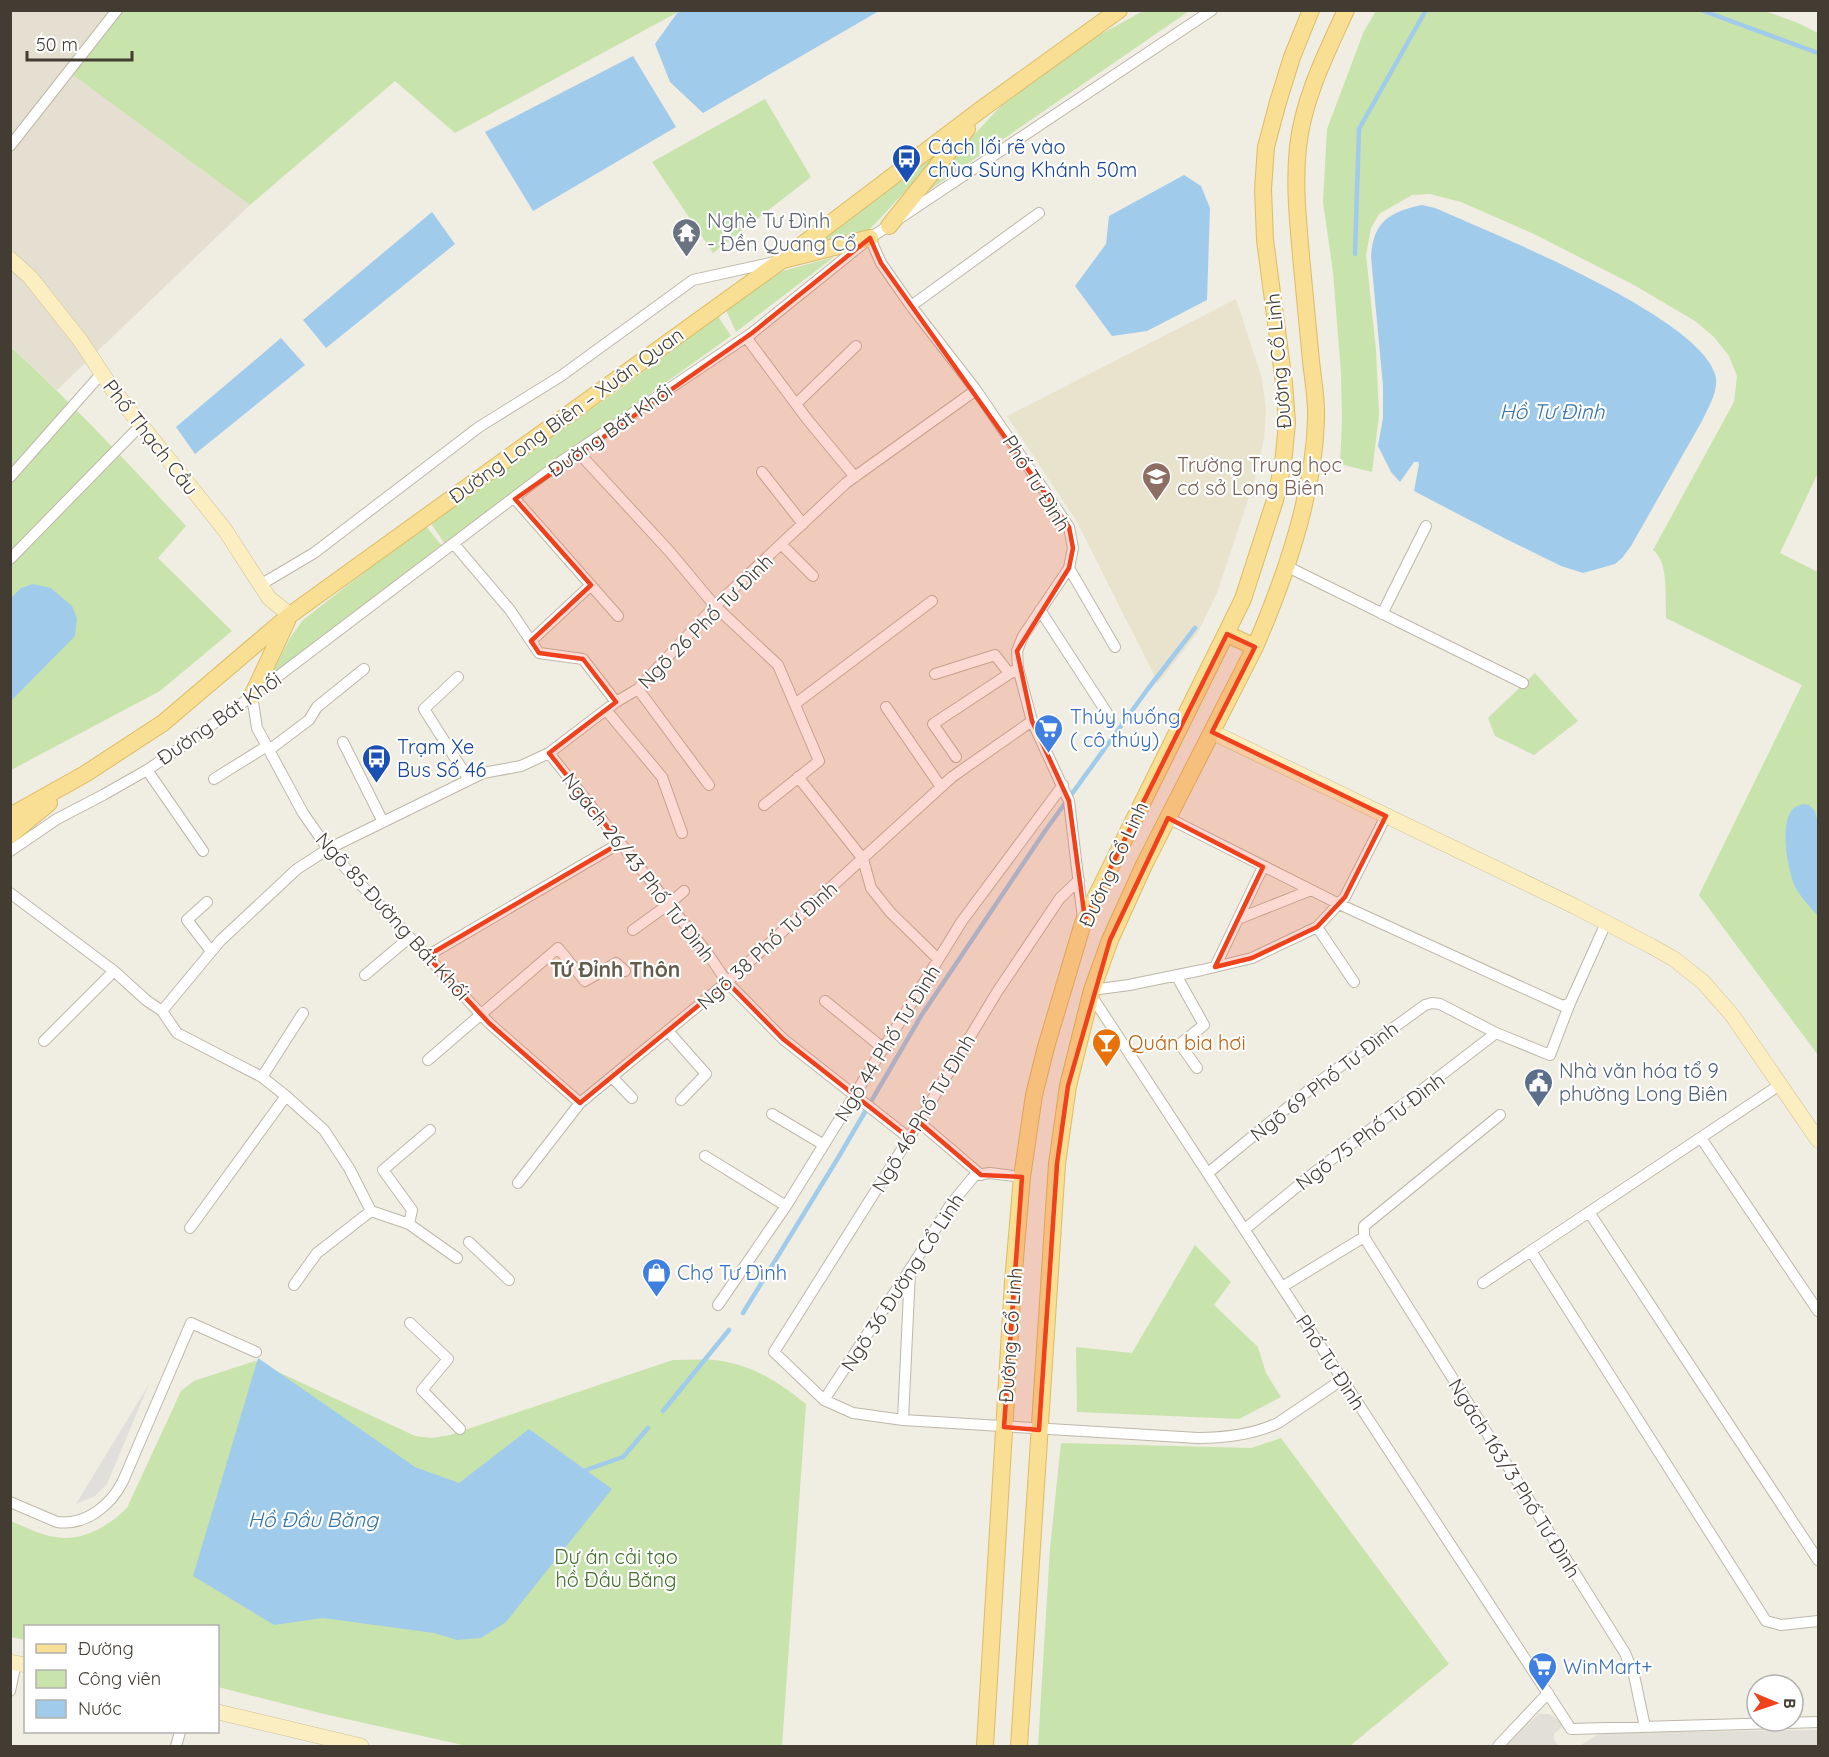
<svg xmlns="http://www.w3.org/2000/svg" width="1829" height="1757" font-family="Quicksand,sans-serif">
<rect width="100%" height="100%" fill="#f0ede3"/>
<path fill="#e4dfd1" d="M10,11H116L155,135L250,205L57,390L11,346Z"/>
<path fill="#e2ded8" d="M1539,1714H1549L1558,1720L1563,1726L1554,1734V1740L1559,1746H1504Z
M1818,1730V1746H1579L1597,1735L1609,1733Z"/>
<path fill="#e9e2cd" d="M1236,299L1262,378L1266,410L1264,439L1254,482L1217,593L1198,632L1158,683L1077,522L1007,416Z"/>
<path fill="#c9e3ad" d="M1762,10L1798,23L1818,33V473L1780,553L1818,572V1055L1699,895L1802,685L1666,618C1665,598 1669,562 1653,550L1734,402L1737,376L1729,356L1714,337L1695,321L1634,285L1534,234L1461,202L1430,194L1412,195L1379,214L1371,228L1366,255L1376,350L1379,415L1372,472L1340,464L1342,420L1341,373L1333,272L1323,202L1327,129L1364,31L1376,11Z
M116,11H680L455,133L395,81L250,205L69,72Z
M1143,11H1189L928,191L933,178L1002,105L1092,39Z
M765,99L811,177L713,253L652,162Z
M954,139L869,230L861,236L803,252Z
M834,257L736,332L726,310L779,272Z
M718,316L731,336L508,495L445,544L430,522L623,387Z
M10,346C72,403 129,464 186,526L158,558L232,631L160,691L11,770Z
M425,525L442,546L266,684L290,638L303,620Z
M1535,673L1578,721L1534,755L1495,736L1488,718Z
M1195,1245L1231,1282L1214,1305L1258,1347L1266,1373L1281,1397L1239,1419L1077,1412L1076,1347L1132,1353Z
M673,1360C687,1360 701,1359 715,1360C753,1365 777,1381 806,1404L782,1746H467L324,1714L218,1687V1626H26L25,1640L11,1637V1521C25,1527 40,1535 55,1537C82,1542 109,1526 127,1508L181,1391L194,1381L255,1361L415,1436L432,1438L450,1435Z
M1281,1438L1449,1664L1350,1746H1038L1050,1548L1061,1443L1251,1448Z"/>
<path fill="#e1dfdb" d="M149,1384L107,1484L95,1496L76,1504Z"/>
<path fill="#a1cbeb" d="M681,11V10L879,11L703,113L670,82L655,44L677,13Z
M633,56L676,127L533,211L485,132Z
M1184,175L1201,186L1210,208L1207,300L1147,331L1112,336L1075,286L1106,244L1109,216Z
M1422,205L1435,208C1492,233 1698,316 1715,374C1720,389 1708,408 1702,421L1631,546L1622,558L1615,564L1583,573L1561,566L1506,539L1414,491L1419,464L1418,462H1414L1400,482L1391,472L1378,446L1383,418V386L1371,257C1373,222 1389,212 1422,205Z
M432,212L455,244L326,348L303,320Z
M281,338L305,365L195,454L176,427Z
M33,584L51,588L72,606L77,618L75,636L11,701V598L21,588Z
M1803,804L1809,805L1815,811L1818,823V916C1811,908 1803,900 1797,890C1788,875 1778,821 1794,808C1795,807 1801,805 1803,804Z
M258,1358L415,1467L459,1483L529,1429L612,1489L506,1622L481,1638L457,1640L434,1633L323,1618L274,1625L193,1576Z"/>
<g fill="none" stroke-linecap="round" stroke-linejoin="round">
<path stroke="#a1cbeb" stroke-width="4.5" d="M1701,10L1818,53
M1355,254L1359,129L1426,10
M743,1313L838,1158L921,1016L1045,831L1147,690L1195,628
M663,1411L729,1330
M586,1470L623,1457L648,1428"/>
<defs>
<path id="street" d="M10,146L117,10
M870,238L881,263L911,306L976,390L1069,527L1073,548L1069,568L1023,636L1017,651L1018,668L1032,721L1069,801L1083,919
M911,306L1039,213
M746,337L807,419L855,477
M796,404L856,346
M577,451L670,552L715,606L778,665L819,761L764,805
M762,472L803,524
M10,477L102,373
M515,499L618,616
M454,544L510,610L539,653L583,659L616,702
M781,544L813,576
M10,559L141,425
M1286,566L1523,683
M1069,568L1115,647
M260,585L314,553L479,427L561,376L693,280L775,262
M1040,610L1107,713
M1382,614L1426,526
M531,641L591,585
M935,674L995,655L1009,673
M458,677L424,709L469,780
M638,689L709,785
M252,696L257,728L303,813L328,849L489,1023L580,1103
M795,704L932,601
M886,707L941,787
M606,710L662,777L682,833
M343,742L383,822
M269,750L309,720L317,707L364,669
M549,753L706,951L727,982L783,1039L909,1138
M956,757L933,724L1018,668
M147,770L203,851
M798,777L863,859L871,888L890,912L938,959
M214,779L267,746
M1168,818L1339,904L1563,1006L1570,1003L1606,923
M10,851L57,819L103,795L147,770L177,750L252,696L562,461L752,333L870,238L1212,10
M1079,880L1060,898L997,992L909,1138L774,1352L824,1400L853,1413L903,1420L1198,1438C1226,1438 1252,1435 1278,1423L1343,1379
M10,893L114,971L146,1000L162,1011L177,1033L262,1077L286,1096L324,1130L349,1168L371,1211L409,1224L457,1258
M207,902L187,920L211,951
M1238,919L1311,890
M1317,927L1354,982
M633,930L669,904L684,891
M427,956L620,843
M1215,967L1263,867
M365,975L409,938
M1176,975L1204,1025L1180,1044L1197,1068
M1092,990L1129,985L1202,970L1252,958L1317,927L1345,897L1386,816
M1091,995L1571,1729L1818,1722
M825,1001L884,1049
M162,1011L220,941L297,869L328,849L483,773L521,766L549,753L616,702L638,689L715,606L846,483L976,390
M668,1031L706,1074L681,1100
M44,1041L114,971
M428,1060L558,948L585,981L616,963L625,971
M262,1077L303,1013
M612,1077L632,1098
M772,1114L824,1145
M1500,1115L1364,1226V1237L1625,1653L1634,1675L1645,1727
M919,1122L981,1175
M1701,1138L1818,1311
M705,1156L786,1206
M1208,1173L1320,1081L1425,1005L1432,1003L1440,1004L1496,1033L1550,1055L1570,1003
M518,1183L580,1103L727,982L952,777L1032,721
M1589,1212L1818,1560
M409,1224L412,1210L383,1170L430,1130
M190,1228L286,1096
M1245,1229L1315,1172L1496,1033
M469,1242L509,1280
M1531,1251L1766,1621L1781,1625L1818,1621
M1483,1283L1781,1084
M294,1285L317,1253L371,1211
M1282,1287L1364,1237
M718,1305L786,1206L962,921L1063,785
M410,1323L448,1359L422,1390L460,1429
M824,1400L914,1263L951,1204L975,1175L990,1173L1022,1177
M903,1420L910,1271
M10,1502L57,1522C86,1526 111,1505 123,1481L191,1323L256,1352
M10,1691L16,1663
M176,1746L180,1732
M1498,1746L1548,1693"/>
<path id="secondary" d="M10,259L30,277L80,340L113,390L225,530L269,598L290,615
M1212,732L1574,906L1651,946L1674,959L1703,982L1732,1015L1818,1140
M10,1662L26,1665
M218,1712L361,1746"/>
<path id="primary" d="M889,226L967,129
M787,259L870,238
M1227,634L1255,647
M252,696L287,621
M10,816L85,774L163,723L290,615L781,261L983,108L1119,10
M10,835L49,803
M985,1746L1013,1282L1022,1177L1034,1095L1046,1047L1083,923L1243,599L1275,500L1283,464L1287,423L1284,383L1265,240L1263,189L1266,147L1278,102L1292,57L1311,10
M1019,1746L1057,1164L1068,1086L1092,990L1110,940L1144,865L1255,647C1284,580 1314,493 1316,420C1317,400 1313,380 1311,361C1308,326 1304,291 1301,256C1298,220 1294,184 1298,147C1303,99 1326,54 1346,10"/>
</defs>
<use href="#street" stroke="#beb7a9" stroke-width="12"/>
<use href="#secondary" stroke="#cec095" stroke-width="16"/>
<use href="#primary" stroke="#dcbc65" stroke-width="18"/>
<use href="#street" stroke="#fff" stroke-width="10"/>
<use href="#secondary" stroke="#fbefc2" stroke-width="15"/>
<use href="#primary" stroke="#f8df93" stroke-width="16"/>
</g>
<path fill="#ee411c" fill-opacity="0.2" stroke="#ee411c" stroke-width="4.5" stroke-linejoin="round" d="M870,238L881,263L1069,527L1073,548L1069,568L1017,651L1032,721L1069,801L1085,919L1227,634L1255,647L1212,732L1386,816L1345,897L1317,927L1252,958L1215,967L1263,867L1168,818L1110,940L1068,1086L1057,1164L1039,1430L1004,1427L1022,1177L981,1175L919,1122L909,1138L783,1039L727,982L580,1103L489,1023L427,956L620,843L549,753L616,702L583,659L539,653L531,641L591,585L515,499L752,333Z"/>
<defs>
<symbol id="bus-pin" viewBox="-11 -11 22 30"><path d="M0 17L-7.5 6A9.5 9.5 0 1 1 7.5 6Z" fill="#1a4fb4" stroke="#fff"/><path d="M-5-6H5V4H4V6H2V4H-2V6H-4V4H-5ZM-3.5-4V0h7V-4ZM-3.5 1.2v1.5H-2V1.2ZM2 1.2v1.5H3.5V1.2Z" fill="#fff"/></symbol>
<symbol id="temple-pin" viewBox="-11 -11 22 30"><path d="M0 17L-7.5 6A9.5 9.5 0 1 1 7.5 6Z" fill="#6b7280" stroke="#fff"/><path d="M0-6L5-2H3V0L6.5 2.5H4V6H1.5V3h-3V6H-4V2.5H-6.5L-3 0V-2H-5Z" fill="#fff"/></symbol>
<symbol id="school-pin" viewBox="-11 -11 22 30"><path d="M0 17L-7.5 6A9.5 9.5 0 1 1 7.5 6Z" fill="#8d6e63" stroke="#fff"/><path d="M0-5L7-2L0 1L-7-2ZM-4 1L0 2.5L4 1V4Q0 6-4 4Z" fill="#fff"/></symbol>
<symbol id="supermarket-pin" viewBox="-11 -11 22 30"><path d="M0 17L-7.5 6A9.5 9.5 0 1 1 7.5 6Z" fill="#3f7fe0" stroke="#fff"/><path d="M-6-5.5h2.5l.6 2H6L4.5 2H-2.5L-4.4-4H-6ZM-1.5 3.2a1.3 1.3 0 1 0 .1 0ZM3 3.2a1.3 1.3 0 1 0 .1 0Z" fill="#fff"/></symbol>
<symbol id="bar-pin" viewBox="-11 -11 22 30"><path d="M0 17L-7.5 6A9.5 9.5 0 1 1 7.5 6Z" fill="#e8710a" stroke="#fff"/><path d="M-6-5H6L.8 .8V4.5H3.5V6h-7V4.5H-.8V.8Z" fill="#fff"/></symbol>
<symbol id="civic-pin" viewBox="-11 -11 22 30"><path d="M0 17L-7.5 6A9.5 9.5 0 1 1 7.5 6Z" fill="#5c6f8a" stroke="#fff"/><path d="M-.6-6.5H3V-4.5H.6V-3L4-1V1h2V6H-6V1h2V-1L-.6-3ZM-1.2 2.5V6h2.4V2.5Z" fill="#fff"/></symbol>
<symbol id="shop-pin" viewBox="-11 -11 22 30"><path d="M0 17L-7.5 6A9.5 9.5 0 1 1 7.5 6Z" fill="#3f7fe0" stroke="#fff"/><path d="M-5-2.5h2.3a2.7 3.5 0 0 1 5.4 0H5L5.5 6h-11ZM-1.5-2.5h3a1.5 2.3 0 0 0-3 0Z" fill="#fff"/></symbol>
</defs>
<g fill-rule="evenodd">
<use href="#bus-pin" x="890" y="142" width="33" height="45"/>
<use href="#temple-pin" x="670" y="216" width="33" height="45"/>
<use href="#school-pin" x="1140" y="460" width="33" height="45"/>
<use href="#supermarket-pin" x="1032" y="712" width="33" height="45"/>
<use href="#bus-pin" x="360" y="742" width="33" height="45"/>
<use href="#bar-pin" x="1090" y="1026" width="33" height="45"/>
<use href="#civic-pin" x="1522" y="1066" width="33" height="45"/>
<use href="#shop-pin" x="640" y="1256" width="33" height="45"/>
<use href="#supermarket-pin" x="1526" y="1650" width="33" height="45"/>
</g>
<g text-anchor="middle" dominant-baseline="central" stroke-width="4.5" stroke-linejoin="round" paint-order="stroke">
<g font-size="20" fill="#164399" stroke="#fff" text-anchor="start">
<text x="928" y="146">Cách lối rẽ vào<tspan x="928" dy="23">chùa Sùng Khánh 50m</tspan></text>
<text x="397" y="746">Trạm Xe<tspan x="397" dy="23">Bus Số 46</tspan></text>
</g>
<g font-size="20" fill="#5b616d" stroke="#fff" text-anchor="start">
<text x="707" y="220">Nghè Tư Đình<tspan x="707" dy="23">- Đền Quang Cổ</tspan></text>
</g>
<g font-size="20" fill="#423c33" stroke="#fff">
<text transform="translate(1278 361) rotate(-95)">Đường Cổ Linh</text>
<text transform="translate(566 415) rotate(-36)">Đường Long Biên – Xuân Quan</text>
<text transform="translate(610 430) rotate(-35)">Đường Bát Khối</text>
<text transform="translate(151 437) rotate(52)">Phố Thạch Cầu</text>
<text transform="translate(1037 483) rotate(58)">Phố Tư Đình</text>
<text transform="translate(705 621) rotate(-45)">Ngõ 26 Phố Tư Đình</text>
<text transform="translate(219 718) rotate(-35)">Đường Bát Khối</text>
<text transform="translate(1113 864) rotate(-65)">Đường Cổ Linh</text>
<text transform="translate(639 867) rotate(52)">Ngách 26/43 Phố Tư Đình</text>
<text transform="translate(393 916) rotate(48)">Ngõ 85 Đường Bát Khối</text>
<text transform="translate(767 945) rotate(-42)">Ngõ 38 Phố Tư Đình</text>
<text transform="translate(887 1043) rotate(-58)">Ngõ 44 Phố Tư Đình</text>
<text transform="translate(1324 1081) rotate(-38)">Ngõ 69 Phố Tư Đình</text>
<text transform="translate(923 1113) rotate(-59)">Ngõ 46 Phố Tư Đình</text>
<text transform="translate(1370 1131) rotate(-37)">Ngõ 75 Phố Tư Đình</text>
<text transform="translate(902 1282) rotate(-57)">Ngõ 36 Đường Cổ Linh</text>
<text transform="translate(1010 1335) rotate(-86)">Đường Cổ Linh</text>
<text transform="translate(1331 1362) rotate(57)">Phố Tư Đình</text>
<text transform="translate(1515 1478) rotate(58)">Ngách 163/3 Phố Tư Đình</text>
</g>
<g font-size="20" fill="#785e54" stroke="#fff" text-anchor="start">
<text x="1177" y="464">Trường Trung học<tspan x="1177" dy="23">cơ sở Long Biên</tspan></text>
</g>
<g font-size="20" fill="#366cbe" stroke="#fff" text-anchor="start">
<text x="1070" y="716">Thúy huống<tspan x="1070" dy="23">( cô thúy)</tspan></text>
<text x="677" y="1272">Chợ Tư Đình</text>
<text x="1563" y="1666">WinMart+</text>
</g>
<g font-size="20" fill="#c56008" stroke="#fff" text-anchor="start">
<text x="1128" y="1042">Quán bia hơi</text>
</g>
<g font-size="20" fill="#4e5e75" stroke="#fff" text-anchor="start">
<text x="1559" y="1070">Nhà văn hóa tổ 9<tspan x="1559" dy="23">phường Long Biên</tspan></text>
</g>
<g font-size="20" fill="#436f2b" stroke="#fff">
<text x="616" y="1556">Dự án cải tạo<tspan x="616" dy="23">hồ Đầu Băng</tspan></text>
</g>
<g font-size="21" font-style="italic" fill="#3373a7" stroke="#fff">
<text x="1552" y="411">Hồ Tư Đình</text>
<text x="313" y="1519">Hồ Đầu Băng</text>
</g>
<g font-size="21" font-weight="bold" fill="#645b4b" stroke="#fff">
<text x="615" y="969">Tứ Đỉnh Thôn</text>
</g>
</g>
<rect width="1829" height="1757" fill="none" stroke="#423c33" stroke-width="24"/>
<rect x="24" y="1625" width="195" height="108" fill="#ffffff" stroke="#b3b1ad" stroke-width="1.5"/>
<rect x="36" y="1644" width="30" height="9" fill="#f8df93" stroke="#b3b1ad" stroke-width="1.5"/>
<text x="78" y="1655" font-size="18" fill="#423c33">Đường</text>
<rect x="36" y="1670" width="30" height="18" fill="#c9e3ad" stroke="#b3b1ad" stroke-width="1.5"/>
<text x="78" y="1685" font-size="18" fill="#423c33">Công viên</text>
<rect x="36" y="1700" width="30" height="18" fill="#a1cbeb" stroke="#b3b1ad" stroke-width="1.5"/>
<text x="78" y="1715" font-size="18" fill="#423c33">Nước</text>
<g transform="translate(1775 1703) rotate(92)"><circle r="28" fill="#ffffff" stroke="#b3b1ad" stroke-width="1.5"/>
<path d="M0-4.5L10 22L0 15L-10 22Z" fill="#ee411c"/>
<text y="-9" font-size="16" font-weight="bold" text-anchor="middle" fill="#423c33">B</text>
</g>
<path d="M27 51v9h105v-9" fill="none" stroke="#423c33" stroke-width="3"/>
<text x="36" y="51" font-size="18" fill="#423c33" stroke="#ffffff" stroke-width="4.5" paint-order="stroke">50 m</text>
</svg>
